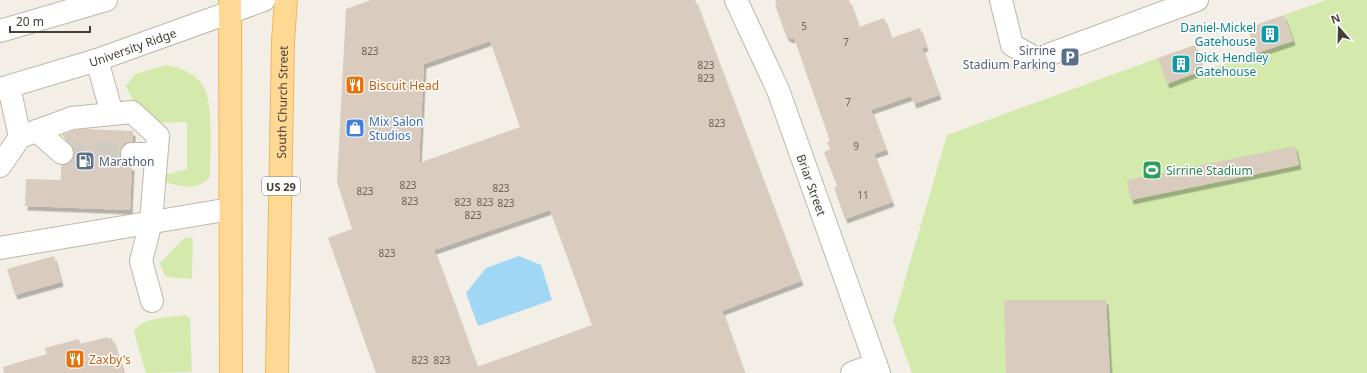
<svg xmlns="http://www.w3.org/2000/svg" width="1367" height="373" font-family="'Noto Sans',sans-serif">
<defs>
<filter id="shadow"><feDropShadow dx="2.5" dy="4.5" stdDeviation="0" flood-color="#0004"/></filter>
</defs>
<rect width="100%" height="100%" fill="#f4efe6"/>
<path fill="#d3eaac" d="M1326,0H1367V373H1110L1106,300H1005L1006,373H912L893,321L947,135L1158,58L1167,83L1293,41L1284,15Z
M166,65C179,67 192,72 201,83C215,99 210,155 210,177C196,191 183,187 165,182L164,175L187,169V122L153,123C141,112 132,101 126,86L135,74Z
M185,237L193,239L192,279L167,277L164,274L160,263Z
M185,315L190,318L192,372L146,373L134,332C143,316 168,318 185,315Z"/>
<path fill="#9fd7f4" d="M519,256L541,265L552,300L478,326L466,293L486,268Z"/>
<path fill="#d9ccbe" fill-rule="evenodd" filter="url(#shadow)" d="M371,0H695L801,281L722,311L744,373H376L328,238L352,229L337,182L346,9ZM490,41L520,127L419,163L424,64ZM550,210L592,325L477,367L434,250Z
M775,0H849L859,27L884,18L891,38L920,28L926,47L922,48L939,95L914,104L911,96L871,110L886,150L874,154L892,202L845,219L834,188L837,186L824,152L830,149L827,142L830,141L794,38L790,39L789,37L787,38L775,5L777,4Z
M1284,15L1293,41L1257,53L1247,28Z
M1195,45L1203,70L1167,84L1158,58Z
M85,129L133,131V142L125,143L121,148L120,154L121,161L126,165L132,166L130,210L25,206L26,179L61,180V165L71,162L74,155V149L62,135L75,130Z
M1295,146L1299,165L1131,200L1127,180Z
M54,256L61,282L15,295L7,269Z
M1004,300H1106L1110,373H1006Z
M108,337V339L112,338L124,373H4L3,367L47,354L45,348L79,339L80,344Z"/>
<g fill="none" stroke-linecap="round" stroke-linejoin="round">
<path stroke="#d1ccc3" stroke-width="22" stroke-dasharray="22 11" stroke-linecap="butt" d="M62,153L132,154"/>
<defs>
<g id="minor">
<path id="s1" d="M736,0L778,90L879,373"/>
<path d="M1001,0L1012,45L1037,59L1197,0"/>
<path d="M0,31L106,0"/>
<path d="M97,60L112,114"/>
<path id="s2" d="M0,89L97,60L264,0"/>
<path d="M37,131L62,153"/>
<path d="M20,137L72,118L132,112L158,136L151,222L141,261L152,301"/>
<path d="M132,154H156"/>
<path d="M0,166L20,137L9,87"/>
<path d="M0,248L230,209"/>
<path d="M852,373L876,364"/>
</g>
<g id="major">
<path d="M230,0L231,373"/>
<path id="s3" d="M277,373L283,41L286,0"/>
</g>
</defs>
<use href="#minor" stroke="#c0b6a8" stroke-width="24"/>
<use href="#major" stroke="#eab65e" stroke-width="24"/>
<use href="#minor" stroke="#fff" stroke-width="22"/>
<use href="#major" stroke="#ffd994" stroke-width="22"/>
</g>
<defs>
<symbol id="building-square" viewBox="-11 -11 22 22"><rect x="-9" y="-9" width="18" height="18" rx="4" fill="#0f9aa8" stroke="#fff"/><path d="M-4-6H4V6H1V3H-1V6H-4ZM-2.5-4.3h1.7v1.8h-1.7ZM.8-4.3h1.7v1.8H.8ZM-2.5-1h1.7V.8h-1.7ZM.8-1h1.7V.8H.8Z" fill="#fff"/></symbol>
<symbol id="parking-square" viewBox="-11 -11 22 22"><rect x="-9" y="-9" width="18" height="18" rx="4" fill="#5c6f8a" stroke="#fff"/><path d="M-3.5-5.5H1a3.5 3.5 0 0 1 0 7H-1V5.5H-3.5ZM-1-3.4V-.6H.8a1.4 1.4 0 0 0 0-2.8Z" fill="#fff"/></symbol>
<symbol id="restaurant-square" viewBox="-11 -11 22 22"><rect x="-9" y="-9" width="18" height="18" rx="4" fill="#e8710a" stroke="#fff"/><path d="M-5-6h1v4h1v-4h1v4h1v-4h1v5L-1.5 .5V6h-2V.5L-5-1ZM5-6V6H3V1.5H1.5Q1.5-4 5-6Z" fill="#fff"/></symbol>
<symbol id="shop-square" viewBox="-11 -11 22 22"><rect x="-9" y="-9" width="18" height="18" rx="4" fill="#3f7fe0" stroke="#fff"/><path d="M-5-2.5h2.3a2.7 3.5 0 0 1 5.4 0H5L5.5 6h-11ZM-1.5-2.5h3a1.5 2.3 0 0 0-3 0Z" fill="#fff"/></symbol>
<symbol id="fuel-square" viewBox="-11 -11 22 22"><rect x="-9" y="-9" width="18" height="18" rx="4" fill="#5c6f8a" stroke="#fff"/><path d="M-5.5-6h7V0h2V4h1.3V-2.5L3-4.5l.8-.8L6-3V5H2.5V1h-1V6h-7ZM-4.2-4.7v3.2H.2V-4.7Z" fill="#fff"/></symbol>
<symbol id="stadium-square" viewBox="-11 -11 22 22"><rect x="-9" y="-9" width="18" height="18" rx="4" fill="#2e9e5b" stroke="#fff"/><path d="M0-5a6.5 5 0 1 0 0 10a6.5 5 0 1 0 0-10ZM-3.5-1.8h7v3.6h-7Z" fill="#fff"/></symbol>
</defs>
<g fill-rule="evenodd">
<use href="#building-square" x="1259" y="23" width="22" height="22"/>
<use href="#parking-square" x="1059" y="46" width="22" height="22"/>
<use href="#building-square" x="1170" y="53" width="22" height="22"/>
<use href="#restaurant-square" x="344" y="74" width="22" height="22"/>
<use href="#shop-square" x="344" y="117" width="22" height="22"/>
<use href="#fuel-square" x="74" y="150" width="22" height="22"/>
<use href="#stadium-square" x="1141" y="159" width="22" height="22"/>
<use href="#restaurant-square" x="64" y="348" width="22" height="22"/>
</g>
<g text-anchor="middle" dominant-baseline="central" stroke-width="3" stroke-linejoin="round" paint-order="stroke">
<g font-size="10" fill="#6c6257">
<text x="804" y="26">5</text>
<text x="846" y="42">7</text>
<text x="370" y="51">823</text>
<text x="706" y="65">823</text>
<text x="706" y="78">823</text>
<text x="848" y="102">7</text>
<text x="717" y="123">823</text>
<text x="856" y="146">9</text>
<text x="408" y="185">823</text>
<text x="501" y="188">823</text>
<text x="365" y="191">823</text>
<text x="863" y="195">11</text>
<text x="410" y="201">823</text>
<text x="463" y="202">823</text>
<text x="485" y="202">823</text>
<text x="506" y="203">823</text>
<text x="473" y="215">823</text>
<text x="387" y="253">823</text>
<text x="420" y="360">823</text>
<text x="442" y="360">823</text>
</g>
<rect fill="#fff" stroke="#7e7872" stroke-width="1" x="262" y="177" width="38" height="18" rx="3"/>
<g font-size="11" font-weight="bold" fill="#473e35">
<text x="281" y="186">US 29</text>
</g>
<g font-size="12" fill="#0d838f" stroke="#fff" text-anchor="end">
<text x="1256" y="27">Daniel-Mickel<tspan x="1256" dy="14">Gatehouse</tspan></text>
<text x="1195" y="57" text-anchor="start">Dick Hendley<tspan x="1195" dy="14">Gatehouse</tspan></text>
</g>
<g font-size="12" fill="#473e35" stroke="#fff">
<text stroke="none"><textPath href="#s2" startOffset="139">University Ridge</textPath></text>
<text stroke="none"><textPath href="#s3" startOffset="271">South Church Street</textPath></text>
<text stroke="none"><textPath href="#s1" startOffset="200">Briar Street</textPath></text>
</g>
<g font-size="12" fill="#4e5e75" stroke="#fff" text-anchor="end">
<text x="1056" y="50">Sirrine<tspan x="1056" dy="14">Stadium Parking</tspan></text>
<text x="99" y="161" text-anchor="start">Marathon</text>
</g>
<g font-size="12" fill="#c56008" stroke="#fff" text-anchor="start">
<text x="369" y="85">Biscuit Head</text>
<text x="89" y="359">Zaxby's</text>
</g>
<g font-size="12" fill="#366cbe" stroke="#fff" text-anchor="start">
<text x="369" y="121">Mix Salon<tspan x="369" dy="14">Studios</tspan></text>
</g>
<g font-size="12" fill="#27864d" stroke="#fff" text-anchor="start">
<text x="1166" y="170">Sirrine Stadium</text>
</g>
</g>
<g transform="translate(1339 28) rotate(340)" stroke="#ffffff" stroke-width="3" paint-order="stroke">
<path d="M0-3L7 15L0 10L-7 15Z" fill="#473e35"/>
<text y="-6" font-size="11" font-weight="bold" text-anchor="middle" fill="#473e35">N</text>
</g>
<path d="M10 26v6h80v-6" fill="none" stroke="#473e35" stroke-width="2"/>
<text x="16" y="26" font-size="12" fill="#473e35" stroke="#ffffff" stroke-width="3" paint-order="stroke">20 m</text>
</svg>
